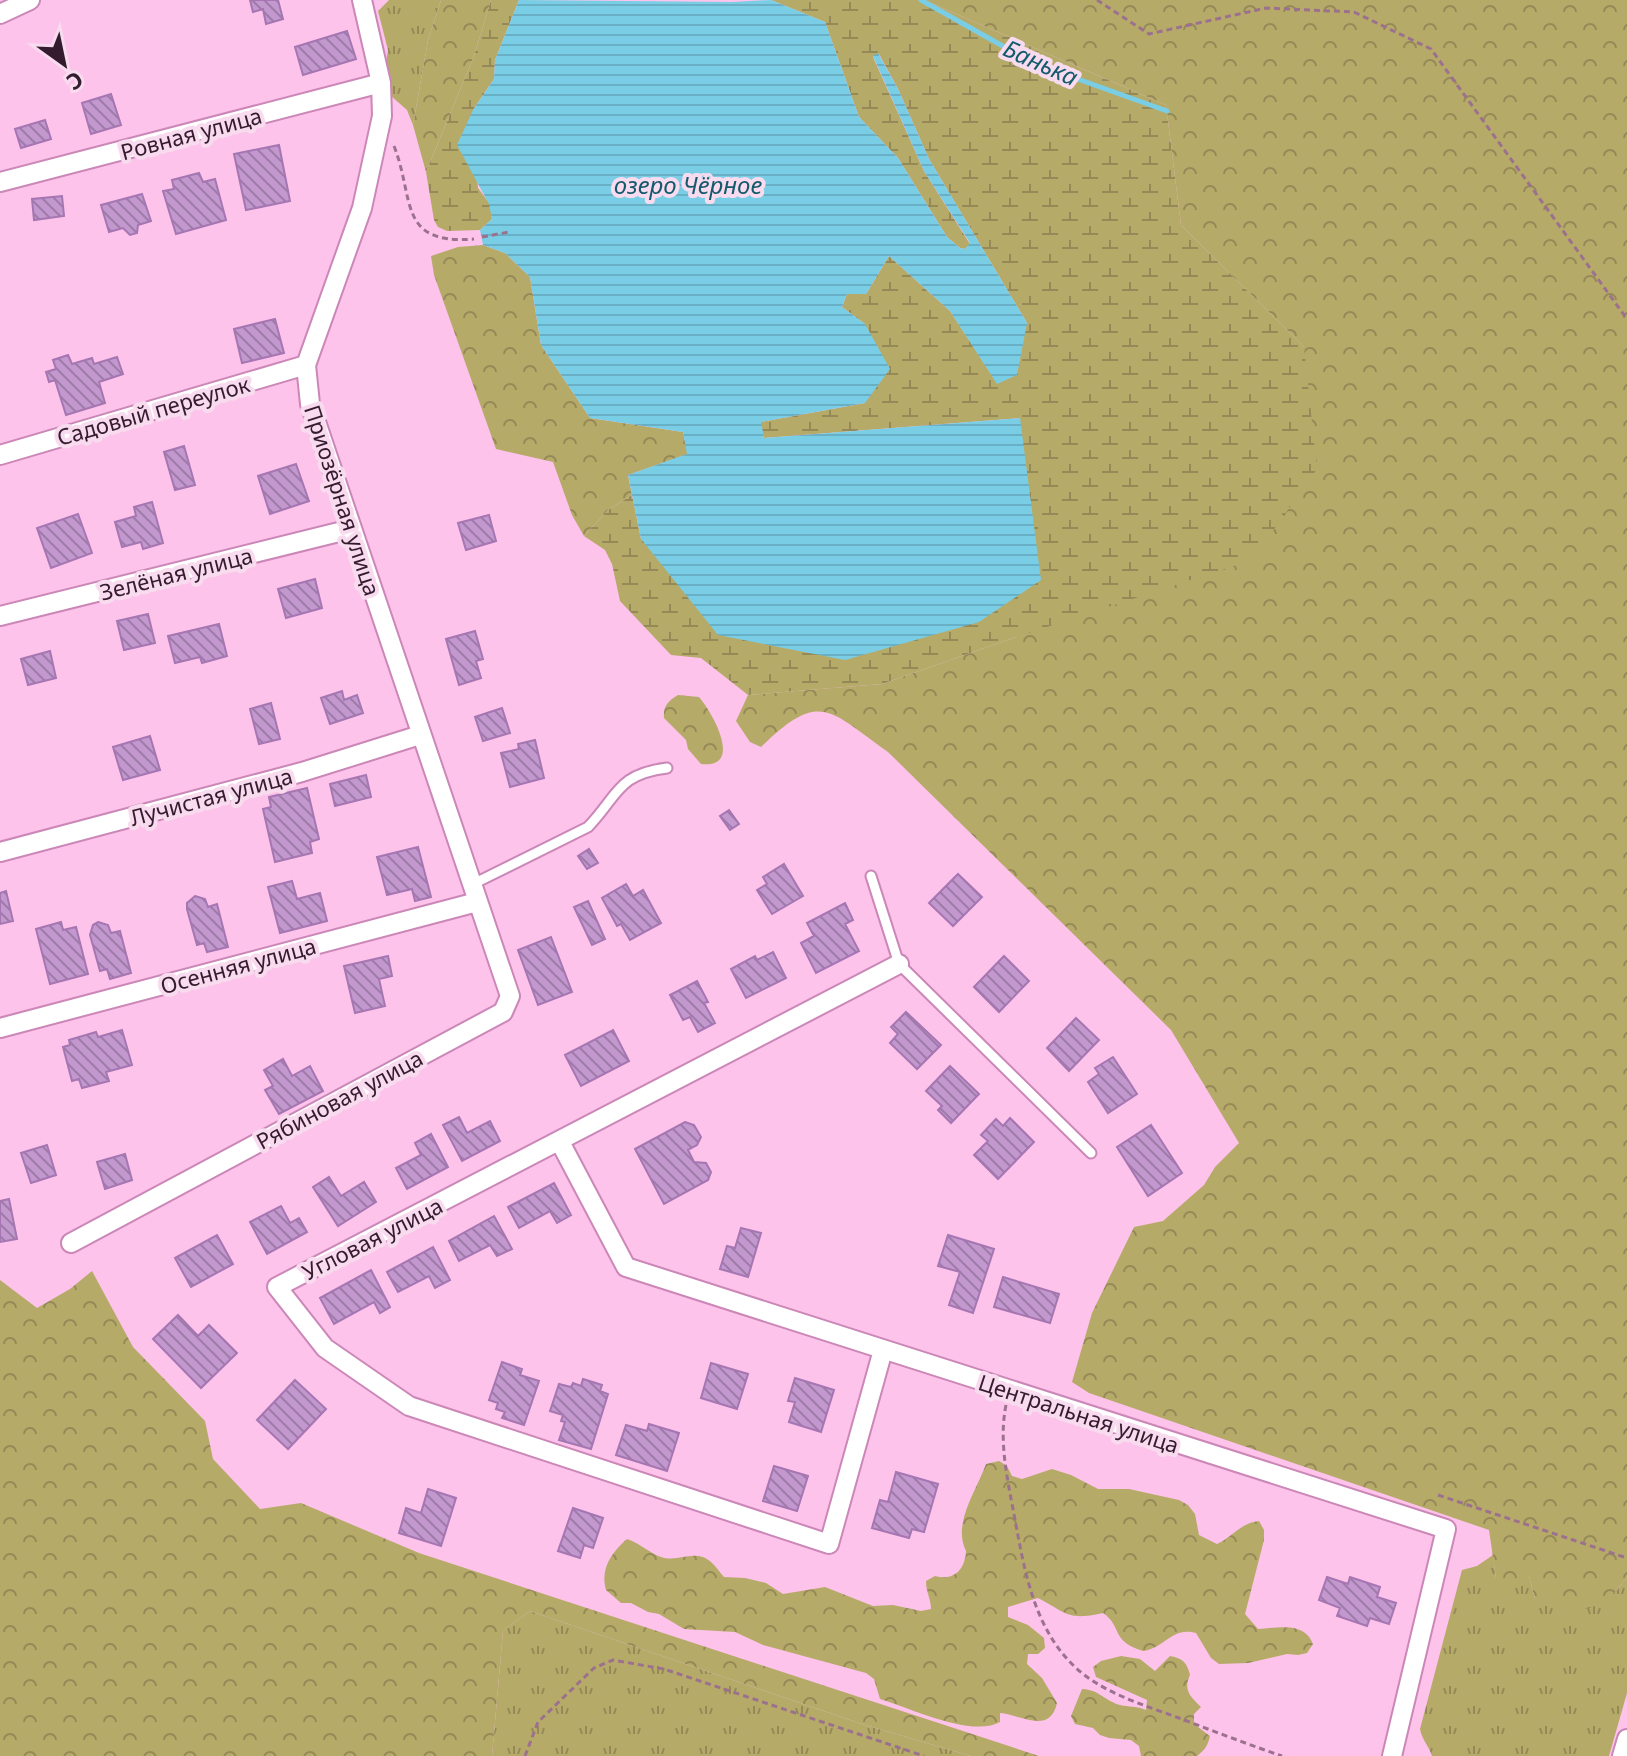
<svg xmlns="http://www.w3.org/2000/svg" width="1627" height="1756" font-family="'Noto Sans',sans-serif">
<defs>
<pattern id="grass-tufts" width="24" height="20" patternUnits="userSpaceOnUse" patternTransform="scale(2)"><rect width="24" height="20" fill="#b6aa69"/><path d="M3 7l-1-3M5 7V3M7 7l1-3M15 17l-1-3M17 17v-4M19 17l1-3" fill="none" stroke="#958a57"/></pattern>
<pattern id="forest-crowns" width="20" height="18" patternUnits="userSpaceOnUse" patternTransform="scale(2)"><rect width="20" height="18" fill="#b6aa69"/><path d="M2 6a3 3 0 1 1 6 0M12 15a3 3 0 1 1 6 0" fill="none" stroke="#958a57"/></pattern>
<pattern id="wetland-marsh" width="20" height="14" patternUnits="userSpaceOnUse" patternTransform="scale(2)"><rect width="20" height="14" fill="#b6aa69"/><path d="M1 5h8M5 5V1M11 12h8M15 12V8" fill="none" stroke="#958a57"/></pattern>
<pattern id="water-rules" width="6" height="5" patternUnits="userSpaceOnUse" patternTransform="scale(2)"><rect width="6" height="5" fill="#79cee6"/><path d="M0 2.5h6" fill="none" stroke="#69b0c6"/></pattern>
<pattern id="building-back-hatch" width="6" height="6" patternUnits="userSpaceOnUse" patternTransform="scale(2)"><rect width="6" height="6" fill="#c298ce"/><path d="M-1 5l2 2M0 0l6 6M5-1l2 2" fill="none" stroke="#9e7ba8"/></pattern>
</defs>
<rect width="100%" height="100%" fill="#fdc3ea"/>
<path fill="url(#grass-tufts)" d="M389,0H441L428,40L413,125L407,110L391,96L385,69L388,50L378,11Z
M1493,1555L1496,1578L1529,1576L1535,1599L1617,1590L1627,1577V1693L1609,1756H1432C1429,1746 1422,1740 1420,1729L1462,1570L1477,1566Z
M530,1611L862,1724L971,1756H492L503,1631Z"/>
<path fill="url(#forest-crowns)" d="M441,0H491L474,56L426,172L413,125L428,40Z
M924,0H1627V1577C1599,1616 1577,1615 1535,1599L1529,1576L1508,1585L1496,1578L1489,1530L1089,1393L1072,1382L1092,1313L1134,1227L1163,1221L1204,1185L1215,1167L1239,1143L1171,1030L888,752C829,710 820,689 761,747L750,742L736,721L748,695L882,684L1016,637L1304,347L1181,225L1166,105Z
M483,245L505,253L530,277L541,345L590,418L683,432L688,454L628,475L632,495L608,510L584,536L572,515L553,462L496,449L434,275L431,256L458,247Z
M678,695L699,697C713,713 744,769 701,764L688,749L686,740L664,718C663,706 668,701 678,695Z
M92,1271L133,1347L205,1421L213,1459L260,1509L301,1503L419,1553L1039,1756H971L862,1724L530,1611L503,1631L492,1756H0V1280L37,1308L70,1289Z
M999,1461L1007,1466L1012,1476L1022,1479L1052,1469L1071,1475L1098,1489H1129L1179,1500L1188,1505L1195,1514L1199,1535L1217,1544C1233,1537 1240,1523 1259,1521L1264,1530V1540L1245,1614L1258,1629C1278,1628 1304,1621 1313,1644L1307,1653L1298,1655L1287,1654L1248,1663L1219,1664L1211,1658L1196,1633C1172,1626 1165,1648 1143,1651C1110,1641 1123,1627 1103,1613C1067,1621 1067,1613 1038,1598L1008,1607V1617L1028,1625L1044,1638L1045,1648L1038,1654H1028L1027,1664L1042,1678L1057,1703C1050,1735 1021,1715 1000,1713V1722C972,1738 910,1708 880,1699L874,1679L866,1673L763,1645L735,1632L684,1629L659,1614L648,1612L631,1603H621L606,1590C600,1569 611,1553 627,1539C640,1543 649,1553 661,1557C679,1563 695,1548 711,1562C716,1566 720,1573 724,1577L745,1578L766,1583L783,1594L825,1587L873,1606L893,1605L921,1611L931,1609C931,1599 926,1592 926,1581L935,1576C954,1581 965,1570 966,1551C952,1523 977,1490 986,1464Z
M1121,1656L1140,1659L1155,1671L1170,1656C1183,1658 1187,1663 1190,1675C1183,1690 1190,1696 1201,1707L1194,1714V1724L1210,1736C1208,1745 1205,1750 1197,1756H1141L1139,1746L1131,1740L1109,1738L1100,1735L1093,1728L1075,1724L1071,1716L1082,1689C1100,1690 1105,1701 1120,1705C1129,1707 1137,1706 1146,1710L1147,1700L1096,1677L1093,1667L1101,1661Z"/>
<path fill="url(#wetland-marsh)" d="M491,0H519L495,60L494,79L473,110L478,188L490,204L492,219L480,230L447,231L438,227L434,220L426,172L474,56Z
M771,0H924L1166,105L1181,225L1304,347L1317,469L1252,560L1016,637L882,684L748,695L701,658L671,655L620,601L612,564L605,550L584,536L608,510L632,495L641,539L1020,418L764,438L760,422L865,403V324L842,307L847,294H866L889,256L950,311L997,383L1027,323L929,159L898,89L879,54L873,57L924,171L970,244L965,249L960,248L947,237L898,158L859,117L825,22Z"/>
<path fill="url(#water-rules)" d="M519,0L732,2L771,0L825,22L859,117L898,158L947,237L960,248L965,249L970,243L924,171L873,56L878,53L898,89L929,159L1027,323L1017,375L997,384L950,311L889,256L866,294H847L842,307L865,324L890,369L865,403L761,422L764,438L1020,418L1041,580L979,622L845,660L718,635L641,539L628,475L687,454L683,432L590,418L541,345L530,277L505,253L483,245L480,230L492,219L489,204L457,145L473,110L494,79L495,60Z"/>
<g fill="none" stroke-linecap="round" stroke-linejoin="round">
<path stroke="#79cee6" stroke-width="5" d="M921,0L1033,63L1167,111"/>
</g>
<path fill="url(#building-back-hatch)" stroke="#a576b2" stroke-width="2" d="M250,0H278L283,19L266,24L263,9L253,12Z
M347,31L356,59L303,75L295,47Z
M111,94L121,125L91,134L82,103Z
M45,120L51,139L21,148L15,129Z
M279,145L290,201L246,210L234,154Z
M199,173L203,182L215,179L226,220L176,234L163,191L174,189L172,180Z
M142,194L151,221L138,225L137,233L130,235L123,228L109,232L101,205Z
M62,196L64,216L34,220L32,199Z
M275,319L284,353L242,363L234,329Z
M68,355L72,364L92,358L94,364L117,357L123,374L99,382L105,403L66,415L55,380L49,382L46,372L56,369L53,360Z
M184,446L195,485L175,490L164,452Z
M296,464L309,501L270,514L258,476Z
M152,502L163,543L143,549L141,542L122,547L115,522L136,516L134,507Z
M78,514L92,553L51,568L37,528Z
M489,515L496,541L466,550L458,523Z
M315,579L322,608L286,618L278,589Z
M148,614L155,643L124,650L117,621Z
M219,624L227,656L202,663L200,657L175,663L168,636Z
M475,631L483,659L476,661L481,678L459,685L446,639Z
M50,651L56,678L28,685L21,659Z
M342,691L344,700L357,695L363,713L330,724L321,698Z
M271,703L280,739L259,744L250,709Z
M502,708L510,733L483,741L475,717Z
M150,736L160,770L123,780L113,747Z
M535,740L544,778L510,787L501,753L519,749L518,744Z
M366,775L371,797L335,806L330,784Z
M307,788L319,839L310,842L312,853L275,862L263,809L271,807L269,797Z
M729,810L739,824L730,830L720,816Z
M418,847L431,897L415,901L412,889L387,895L377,857Z
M589,849L598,863L587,869L578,856Z
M784,864L803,896L772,914L757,890L767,884L763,877Z
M958,874L982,897L953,926L929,903Z
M292,881L297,899L320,893L327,921L280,933L268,887Z
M626,884L633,896L643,890L661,923L630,940L621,924L617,926L602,898Z
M6,891L13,921L0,924V893Z
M195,896L205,899L208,907L217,904L228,947L207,952L204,943L197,945L187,909V903Z
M588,901L605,939L592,945L574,907Z
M845,903L853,920L845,924L859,951L816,973L801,943L814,936L807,923Z
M61,922L63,930L76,927L88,974L50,984L36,929Z
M98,922L108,925L111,933L120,931L131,973L110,979L107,969L100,971L90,935L93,925Z
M551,937L572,992L538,1005L518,950Z
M773,952L786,978L746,998L731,969L755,956L757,960Z
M388,956L392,976L379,979L385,1006L355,1013L344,966Z
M1004,956L1029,981L999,1012L974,987Z
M697,981L708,1002L704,1003L715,1023L698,1032L690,1017L683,1020L670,995Z
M906,1012L941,1045L917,1069L890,1043L898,1034L891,1027Z
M1076,1018L1099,1040L1069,1071L1047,1048Z
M122,1030L132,1065L106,1072L109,1081L82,1088L79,1079L72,1081L63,1047L70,1045L69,1040L96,1032L98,1037Z
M613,1030L629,1061L581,1086L565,1055Z
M1113,1057L1137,1094L1108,1113L1088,1082L1099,1074L1095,1068Z
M283,1059L292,1076L310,1066L323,1091L279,1114L265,1090L273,1086L264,1070Z
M950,1066L979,1094L951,1123L938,1110L942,1106L926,1091Z
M459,1117L467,1133L490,1121L500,1141L462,1161L443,1125Z
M1010,1118L1034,1142L998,1179L974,1155L988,1141L981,1135L996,1119L1003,1126Z
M685,1122L694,1125L701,1137L697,1145L688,1150L694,1162L706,1163L711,1172L708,1180L664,1204L635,1149Z
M1151,1125L1182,1173L1148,1196L1117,1147Z
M431,1134L448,1167L407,1189L396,1168L421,1155L415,1143Z
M47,1145L56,1175L31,1183L21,1153Z
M125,1154L132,1180L105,1189L97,1162Z
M329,1177L341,1196L364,1182L376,1202L338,1226L313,1187Z
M554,1183L571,1215L557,1223L550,1211L519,1228L508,1207Z
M9,1199L17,1239L0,1242V1201Z
M281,1206L290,1223L299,1218L307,1232L267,1254L250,1222Z
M494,1216L512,1249L497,1256L490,1245L459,1261L449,1241Z
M741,1228L761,1233L748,1277L720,1269L727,1246L735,1248Z
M217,1235L233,1264L191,1287L175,1258Z
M948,1235L994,1249L973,1313L949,1305L960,1272L938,1266Z
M433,1247L450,1280L435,1288L429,1276L398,1292L387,1272Z
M371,1270L390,1307L380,1313L374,1302L334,1324L320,1298Z
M1003,1277L1059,1294L1050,1323L994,1307Z
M178,1315L198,1336L209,1325L237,1353L201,1388L153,1339Z
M502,1362L522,1369L520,1375L539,1381L524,1425L502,1418L505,1412L496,1409L498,1403L489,1400Z
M711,1363L748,1374L737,1409L701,1398Z
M795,1378L834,1390L821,1432L789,1422L795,1402L788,1401Z
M583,1379L602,1385L600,1391L608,1394L591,1449L559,1440L565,1422L561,1421L563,1415L550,1411L559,1384L571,1387L573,1383L581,1386Z
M295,1380L326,1409L288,1449L257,1420Z
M649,1424L679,1433L667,1471L616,1455L626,1425L647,1431Z
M774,1466L808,1476L797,1511L763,1501Z
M896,1472L938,1484L924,1532L912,1529L909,1538L872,1528L880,1500L888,1502Z
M428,1489L456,1498L441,1546L399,1533L406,1508L421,1513Z
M573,1508L603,1518L593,1548L584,1545L580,1558L558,1551Z
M1327,1577L1348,1584L1350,1577L1380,1587L1377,1597L1396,1603L1389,1624L1370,1618L1367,1626L1337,1616L1340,1608L1319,1600Z"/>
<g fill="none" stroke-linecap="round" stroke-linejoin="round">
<defs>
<path id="lane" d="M871,876L899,964L1091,1153
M471,885L588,827C618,796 617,774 667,768"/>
<path id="street" d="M0,14L30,0
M0,182L381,83
M0,455L306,365
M0,616L351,529
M0,852L302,772L420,735
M0,1028L477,902
M560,1142L626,1267L1446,1529L1392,1756
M71,1243L503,1012L510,996L310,404L306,365L362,208L382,116L381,83L362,0
M883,1350L829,1544L409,1406L325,1348L277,1287L899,964
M1622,1756L1627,1739"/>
</defs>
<use href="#lane" stroke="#cb87b7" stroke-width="13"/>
<use href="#street" stroke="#cb87b7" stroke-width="22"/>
<path stroke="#9c718e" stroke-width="3" stroke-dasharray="6 4" stroke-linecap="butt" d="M1097,0L1149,34L1266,8L1354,12L1431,49L1627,319
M394,146C415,199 397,245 474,239
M482,237L509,232
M1006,1405C998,1444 1009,1486 1016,1525C1025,1574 1035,1627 1072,1664C1099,1692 1144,1705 1179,1718C1213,1731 1247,1744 1282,1756
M1438,1495L1627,1558
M525,1756L538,1722L594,1668L613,1660L664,1669L924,1756"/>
<use href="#lane" stroke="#fff" stroke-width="9"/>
<use href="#street" stroke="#fff" stroke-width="18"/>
</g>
<g text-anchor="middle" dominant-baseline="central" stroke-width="8" stroke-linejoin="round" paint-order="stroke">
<g font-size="22" fill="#351b2e" stroke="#f8dbee">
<text transform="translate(191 133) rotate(-15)">Ровная улица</text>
<text transform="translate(153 410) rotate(-16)">Садовый переулок</text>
<text transform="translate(343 500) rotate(72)">Приозёрная улица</text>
<text transform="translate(176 573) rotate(-14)">Зелёная улица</text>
<text transform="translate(211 796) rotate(-15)">Лучистая улица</text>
<text transform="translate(238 965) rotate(-15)">Осенняя улица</text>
<text transform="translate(339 1099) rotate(-28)">Рябиновая улица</text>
<text transform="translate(372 1238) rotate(-27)">Угловая улица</text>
<text transform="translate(1079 1413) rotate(18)">Центральная улица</text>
</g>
<g font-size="24" font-style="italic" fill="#135a6b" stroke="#f8dbee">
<text transform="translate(1041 62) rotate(24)">Банька</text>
<text x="688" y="184">озеро Чёрное</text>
</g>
</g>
<g transform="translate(64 64) rotate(147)" stroke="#f8dbee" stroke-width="6" paint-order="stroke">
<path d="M0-6L14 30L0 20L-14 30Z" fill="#351b2e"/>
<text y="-12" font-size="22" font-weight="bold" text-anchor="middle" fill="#351b2e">С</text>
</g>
</svg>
